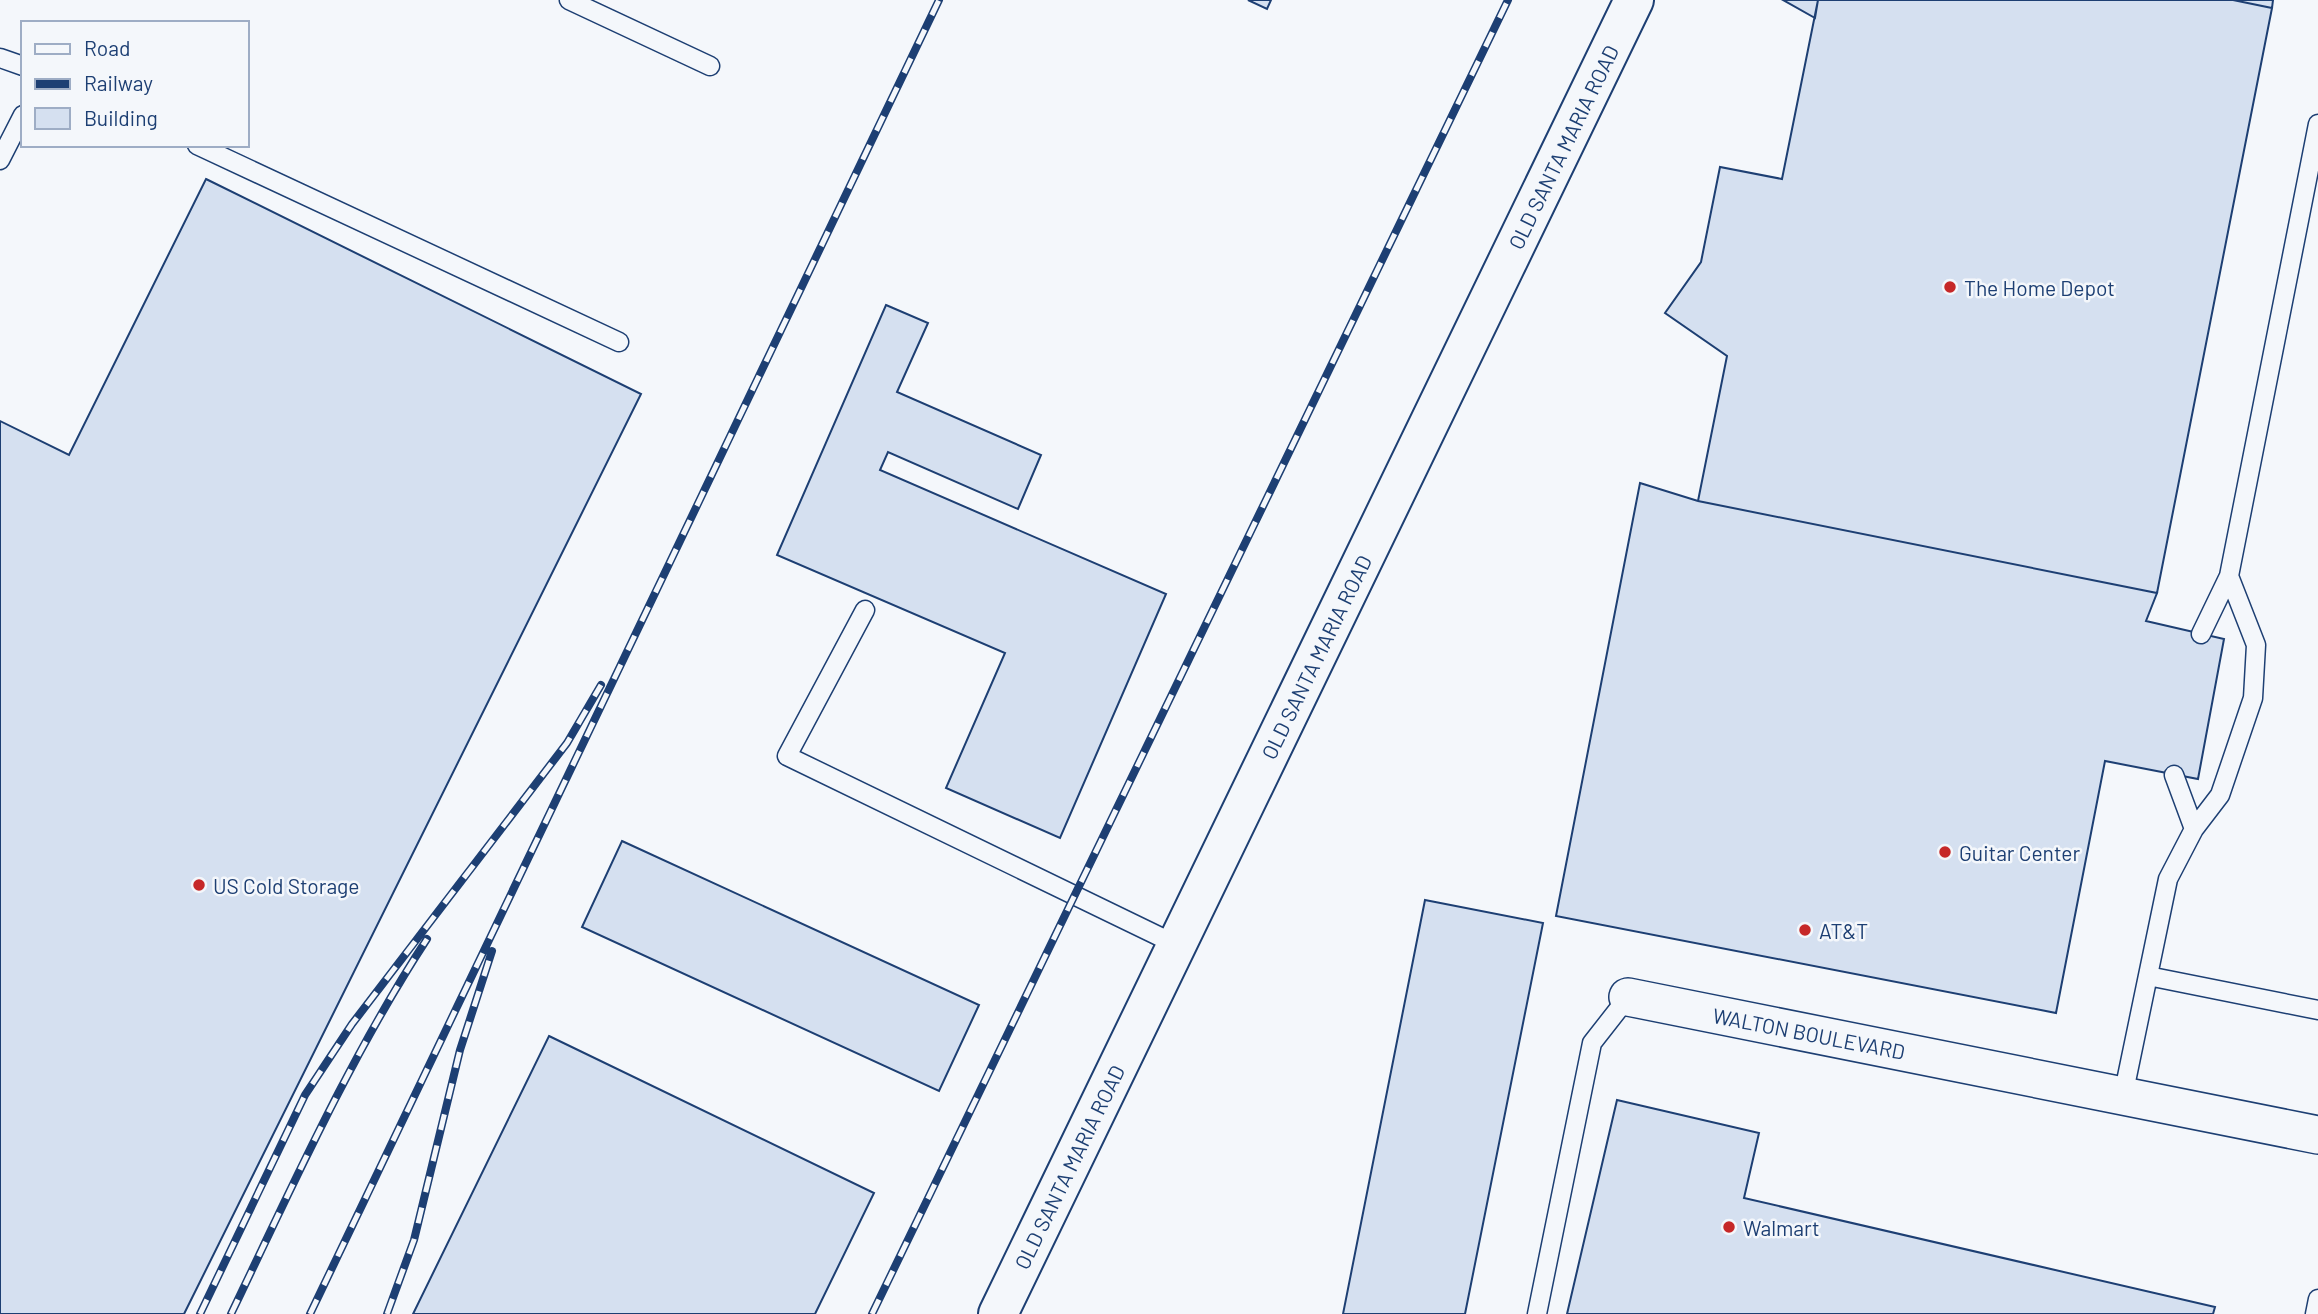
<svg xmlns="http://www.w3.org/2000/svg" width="2318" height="1314" font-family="Barlow,sans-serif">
<rect width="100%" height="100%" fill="#f4f7fb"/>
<path fill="#d5e0f0" stroke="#1d3f73" stroke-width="2" d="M1248,0H1271L1267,9Z
M1783,0H1818L1815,18Z
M1818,0H2233L2272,8L2157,593L1698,501L1727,356L1665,313L1701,262L1720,167L1782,179Z
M2233,0H2273L2272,8Z
M206,179L641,394L184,1314H0V421L69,455Z
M886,305L928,323L897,392L1041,455L1018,509L888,452L880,470L1166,594L1060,838L946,788L1005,653L777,555Z
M1640,483L1698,501L2157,593L2146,621L2224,639L2198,779L2105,761L2056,1013L1556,916Z
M622,841L979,1005L939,1091L582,927Z
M1425,900L1543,923L1465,1314H1343Z
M549,1036L874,1193L815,1314H413Z
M1617,1100L1759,1133L1744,1198L2215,1307L2213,1314H1567Z"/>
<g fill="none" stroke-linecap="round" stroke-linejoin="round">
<defs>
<path id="service" d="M569,0L710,66
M0,58L23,66
M197,145L619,342
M0,160L23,115
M865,610L787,756L1177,945
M2201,634L2229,576
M2174,775L2194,829
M2148,976L2318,1010
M2123,1096L2168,879L2194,829L2220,795L2253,698L2256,645L2229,576L2318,124
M1537,1314L1592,1043L1628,997
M2315,1314L2318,1299"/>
<path id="minor" d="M1628,997L2318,1135"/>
<path id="secondary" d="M998,1314L1634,0"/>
</defs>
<use href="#service" stroke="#1d3f73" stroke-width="21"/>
<use href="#minor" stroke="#1d3f73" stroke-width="40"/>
<use href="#secondary" stroke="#1d3f73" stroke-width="42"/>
<use href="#service" stroke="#f4f7fb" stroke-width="18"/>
<use href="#minor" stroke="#f4f7fb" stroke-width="37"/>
<use href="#secondary" stroke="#f4f7fb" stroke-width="38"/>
<defs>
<path id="rail" d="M200,1314L305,1095L352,1024L567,743L601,685
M231,1314C292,1187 350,1057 427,939
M310,1314L939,0
M387,1314L414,1240L460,1050L492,951
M872,1314L1508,0"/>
</defs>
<use href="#rail" stroke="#1d3f73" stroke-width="8"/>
<use href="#rail" stroke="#f4f7fb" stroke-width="5" stroke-dasharray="16" stroke-linecap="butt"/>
</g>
<g fill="#c62828" stroke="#f4f7fb" stroke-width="2.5">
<circle cx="1950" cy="287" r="7"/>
<circle cx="1945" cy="852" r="7"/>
<circle cx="199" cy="885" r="7"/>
<circle cx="1805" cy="930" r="7"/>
<circle cx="1729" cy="1227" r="7"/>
</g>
<g text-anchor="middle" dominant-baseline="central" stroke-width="5" stroke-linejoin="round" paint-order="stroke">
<g font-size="21" fill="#1d3f73" stroke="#f4f7fb">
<text transform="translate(1563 147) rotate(-64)">OLD SANTA MARIA ROAD</text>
<text transform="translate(1316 657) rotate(-64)">OLD SANTA MARIA ROAD</text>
<text transform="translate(1809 1033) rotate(11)">WALTON BOULEVARD</text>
<text transform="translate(1069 1167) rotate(-64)">OLD SANTA MARIA ROAD</text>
</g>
<g font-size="21" fill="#1d3f73" stroke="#f4f7fb" text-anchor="start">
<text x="1964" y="287">The Home Depot</text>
<text x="1959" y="852">Guitar Center</text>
<text x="213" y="885">US Cold Storage</text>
<text x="1819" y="930">AT&amp;T</text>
<text x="1743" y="1227">Walmart</text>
</g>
</g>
<rect x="21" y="21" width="228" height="126" fill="#f4f7fb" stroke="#9eadc5" stroke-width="2"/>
<rect x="35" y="44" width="35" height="10" fill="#f4f7fb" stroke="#9eadc5" stroke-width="2"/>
<text x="84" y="56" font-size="21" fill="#1d3f73">Road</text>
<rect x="35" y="79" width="35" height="10" fill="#1d3f73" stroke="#9eadc5" stroke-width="2"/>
<text x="84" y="91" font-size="21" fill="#1d3f73">Railway</text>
<rect x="35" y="108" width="35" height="21" fill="#d5e0f0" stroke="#9eadc5" stroke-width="2"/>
<text x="84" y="126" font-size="21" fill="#1d3f73">Building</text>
</svg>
